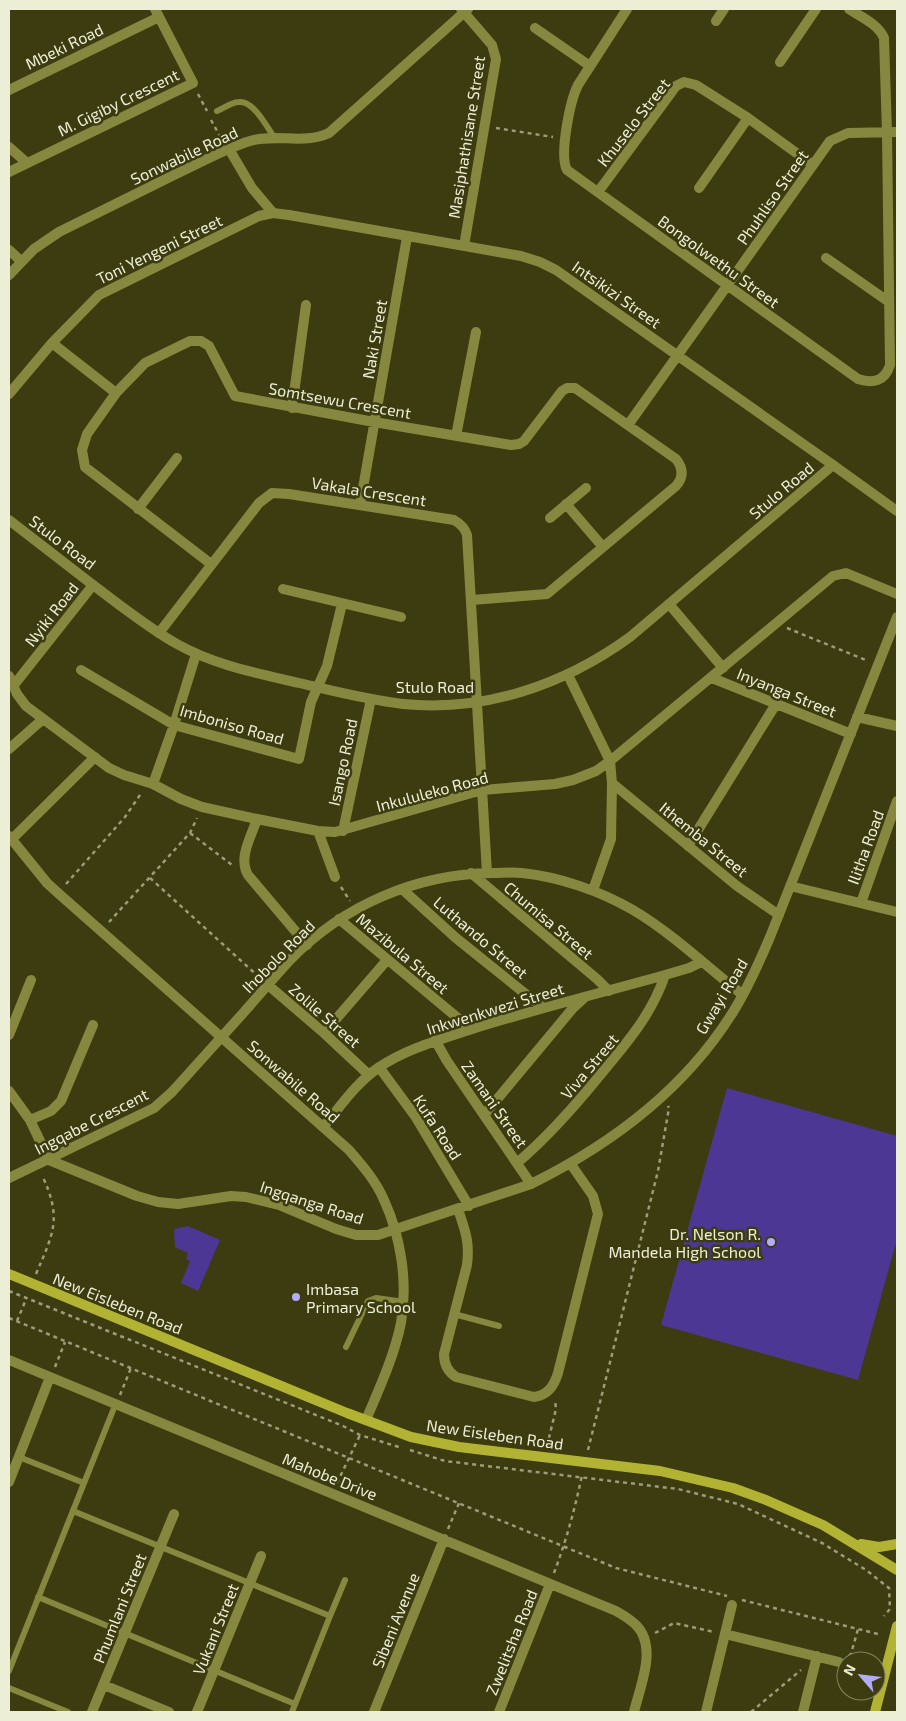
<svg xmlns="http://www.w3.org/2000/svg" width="906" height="1721" font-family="'Exo 2',sans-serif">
<rect width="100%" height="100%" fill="#3c3c10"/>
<path fill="#4d3795" d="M727,1088L897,1136V1239L858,1380L661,1325Z
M188,1226L220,1240L198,1291L181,1283L190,1261L186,1259L188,1253L175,1247L174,1229Z"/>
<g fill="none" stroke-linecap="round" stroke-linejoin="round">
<path stroke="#9c9c7b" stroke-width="2.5" stroke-dasharray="4 4" stroke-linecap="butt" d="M198,94L207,111
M211,120L222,140
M496,128L553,137
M787,628L868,661
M190,833L232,865
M150,878L260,978
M66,884L125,817L142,792
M341,887L350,901
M109,922L190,833L197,818
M36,1274C54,1232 62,1218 42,1175
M9,1291L343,1426L360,1435L402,1448
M9,1318L616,1568L727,1596
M17,1321L27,1297
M55,1367L65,1342
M120,1395L131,1368
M547,1446L556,1409L555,1400
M410,1450L445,1461L678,1489L738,1504L822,1543L866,1570L889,1588L890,1609L884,1616
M588,1450L658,1171L669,1108L668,1106
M337,1483L360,1435
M448,1529L459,1503
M554,1573C566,1541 575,1509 582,1475
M742,1600L878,1634
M655,1633L674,1623L714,1632
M849,1656L851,1654L858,1629
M751,1712L801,1670"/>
<path stroke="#87883f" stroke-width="6" d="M217,111C224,108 232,102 239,102C253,100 267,127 274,137
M454,1314L499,1326
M346,1347L368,1301L376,1298L404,1302
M19,1457L84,1483
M73,1511L330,1616L345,1580
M38,1597L295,1704
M9,1671L116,1403
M9,1688L68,1712
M292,1712L330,1616"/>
<path stroke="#87883f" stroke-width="10" d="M461,9L492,45L496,59L464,246
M627,9L578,85C570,101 559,155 567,170L858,379C873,384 885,381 890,365L887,133L884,38C878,24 861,17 849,9
M716,21L724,9
M535,28L590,66
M780,62L816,9
M9,90L159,17
M9,147L27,163
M229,149L252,188L273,213
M9,172L193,83L155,9
M699,188L748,118
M598,192L676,86L684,82L696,85L748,118L813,165
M9,250L21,261
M826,258L889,302
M52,343L116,393
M9,394L52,343L99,295L259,216L273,213L289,215L521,256L540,262L556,270L833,465
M292,408L306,305
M628,425L830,141L848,133L897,132
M456,436L476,332
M566,504L603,547
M360,505L407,237
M138,509L177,458
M550,518L586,488
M211,564L85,467L82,450L87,434L116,393L145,363L190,341H201L209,346L235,396L374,422L511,445L519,444L524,441L562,391L567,388H575L676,459C683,468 684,477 676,486L547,594L472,600
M283,589L401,617
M669,604L723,668
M159,633L259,503L272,493L289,494L454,520C461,524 465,528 467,535L487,873
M81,670L174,725L299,759L311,702L327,666L342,604
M568,675L610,761L612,783L611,839L593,890
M9,676L17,694L26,706L109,768L124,775L153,784L181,799L202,807L257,819L318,831L335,832L482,790L555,784L573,780L596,771L610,761L833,576L846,573L897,594
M712,678L851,734
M14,685L93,585
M857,717L897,726
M9,749L43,719
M612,783L737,886L779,915
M153,784L174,725L196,654
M257,819C251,837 238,858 248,875L307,945
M318,831L335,877
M343,831L371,699
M11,840L95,757
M688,846L776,704
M471,873L597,979L609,991
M790,886L897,912
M402,889L456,938L543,1008
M861,903L897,801
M339,919L471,1029
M268,985L324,1033L369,1075
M324,1033L387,960
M9,1035L31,980
M435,1040L447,1061L531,1184
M379,1067L415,1116L469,1206
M9,1091L30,1120L49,1160L137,1196L158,1202L178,1204L231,1196L246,1197L279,1205L336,1229L356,1235H378L531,1184C612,1144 685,1089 733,1012C748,988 759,963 770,937L897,617
M484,1115L573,1008L584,998
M30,1120L51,1111L61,1101L93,1025
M324,1126C340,1107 356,1083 378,1068C406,1049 439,1040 472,1029C536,1009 601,993 665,975L689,968L701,962
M517,1163C549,1136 575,1106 601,1074C627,1043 652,1014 665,975
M9,1178L154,1108L172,1092C196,1065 221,1038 245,1011C260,994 275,976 290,960C344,905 416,874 492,873C502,873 513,872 522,873C560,877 600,891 633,910C672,933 707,967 743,995
M458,1209C465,1231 470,1241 467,1265L444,1354C444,1364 448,1372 456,1377L534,1397C548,1395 554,1386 558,1373L598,1214L593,1196L570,1163
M9,1360L616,1611C623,1615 630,1619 636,1625C658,1647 640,1686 634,1712
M9,1482L50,1377
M725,1634L839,1662
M104,1685L169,1712
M92,1712L174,1514
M197,1712L261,1556
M374,1712L444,1539
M499,1712L550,1584
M706,1712L732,1605
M803,1712L817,1656"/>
<path stroke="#87883f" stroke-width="10" d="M9,275L34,249L59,232C98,213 137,193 176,174C200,163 224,149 250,141C276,133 304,145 329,133L468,9
M9,520C37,542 65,563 93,585C120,605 147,627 177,644C214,665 257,673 299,683C333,691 368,700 403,704C485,712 564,685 630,637L833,465L897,511
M9,836L47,883L58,893L349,1150C362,1165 376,1181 384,1200C401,1237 408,1282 401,1323C394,1357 379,1389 366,1420"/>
<path stroke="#b3b333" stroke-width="10" d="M9,1274L347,1413L411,1437L459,1447L660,1471L733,1488L766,1500L823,1525L897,1570
M861,1544L879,1547L897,1544
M875,1712L897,1626"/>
</g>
<g fill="#b5acf8" stroke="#3c3c10" stroke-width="2">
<circle cx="771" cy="1242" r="5"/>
<circle cx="296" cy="1297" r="5"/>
</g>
<g text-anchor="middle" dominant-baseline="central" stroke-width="5" stroke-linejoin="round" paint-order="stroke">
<g font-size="16" fill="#edeed6" stroke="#3c3c10">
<text transform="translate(64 46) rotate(-26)">Mbeki Road</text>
<text transform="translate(118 102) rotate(-26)">M. Gigiby Crescent</text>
<text transform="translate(633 122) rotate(-52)">Khuselo Street</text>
<text transform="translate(466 137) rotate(-81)">Masiphathisane Street</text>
<text transform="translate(184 155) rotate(-25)">Sonwabile Road</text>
<text transform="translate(772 197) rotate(-55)">Phuhliso Street</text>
<text transform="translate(159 249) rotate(-26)">Toni Yengeni Street</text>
<text transform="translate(719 261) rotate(36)">Bongolwethu Street</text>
<text transform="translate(617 294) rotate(35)">Intsikizi Street</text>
<text transform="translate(374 339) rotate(-80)">Naki Street</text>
<text transform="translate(340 400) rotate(10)">Somtsewu Crescent</text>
<text transform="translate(781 490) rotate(-40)">Stulo Road</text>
<text transform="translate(369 491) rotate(9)">Vakala Crescent</text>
<text transform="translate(63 542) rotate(37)">Stulo Road</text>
<text transform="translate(51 614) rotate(-52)">Nyiki Road</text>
<text x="435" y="686">Stulo Road</text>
<text transform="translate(787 692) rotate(22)">Inyanga Street</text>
<text transform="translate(232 724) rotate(16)">Imboniso Road</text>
<text transform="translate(342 762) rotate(-78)">Isango Road</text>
<text transform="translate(432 791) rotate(-15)">Inkululeko Road</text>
<text transform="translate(704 839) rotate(39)">Ithemba Street</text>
<text transform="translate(865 847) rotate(-70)">Ilitha Road</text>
<text transform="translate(549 920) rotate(40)">Chumisa Street</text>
<text transform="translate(481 937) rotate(40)">Luthando Street</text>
<text transform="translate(403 953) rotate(40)">Mazibula Street</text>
<text transform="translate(278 956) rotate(-45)">Ihobolo Road</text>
<text transform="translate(721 996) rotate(-59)">Gwayi Road</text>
<text transform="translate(495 1008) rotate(-17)">Inkwenkwezi Street</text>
<text transform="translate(325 1015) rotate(41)">Zolile Street</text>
<text transform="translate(589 1066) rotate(-50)">Viva Street</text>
<text transform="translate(294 1081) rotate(41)">Sonwabile Road</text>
<text transform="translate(495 1104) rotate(55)">Zamani Street</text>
<text transform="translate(91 1121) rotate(-27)">Ingqabe Crescent</text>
<text transform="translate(438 1127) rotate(57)">Kufa Road</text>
<text transform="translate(312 1202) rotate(18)">Ingqanga Road</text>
<text transform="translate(118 1303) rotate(22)">New Eisleben Road</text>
<text transform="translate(495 1434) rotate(8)">New Eisleben Road</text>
<text transform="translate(330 1476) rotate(22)">Mahobe Drive</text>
<text transform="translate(119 1608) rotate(-68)">Phumlani Street</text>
<text transform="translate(395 1620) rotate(-68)">Sibeni Avenue</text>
<text transform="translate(215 1629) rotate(-68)">Vukani Street</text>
<text transform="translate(511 1642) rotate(-68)">Zwelitsha Road</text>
</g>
<g font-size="16" fill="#edeed6" stroke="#3c3c10" text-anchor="end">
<text x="761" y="1233">Dr. Nelson R.<tspan x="761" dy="18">Mandela High School</tspan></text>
<text x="306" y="1288" text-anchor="start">Imbasa<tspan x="306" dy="18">Primary School</tspan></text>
</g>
</g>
<rect width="906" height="1721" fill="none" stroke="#edeed6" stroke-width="20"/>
<g transform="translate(861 1676) rotate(298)"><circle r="24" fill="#3c3c10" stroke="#83835f"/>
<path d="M0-4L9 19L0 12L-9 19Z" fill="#b5acf8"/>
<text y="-8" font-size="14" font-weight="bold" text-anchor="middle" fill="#edeed6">N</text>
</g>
</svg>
